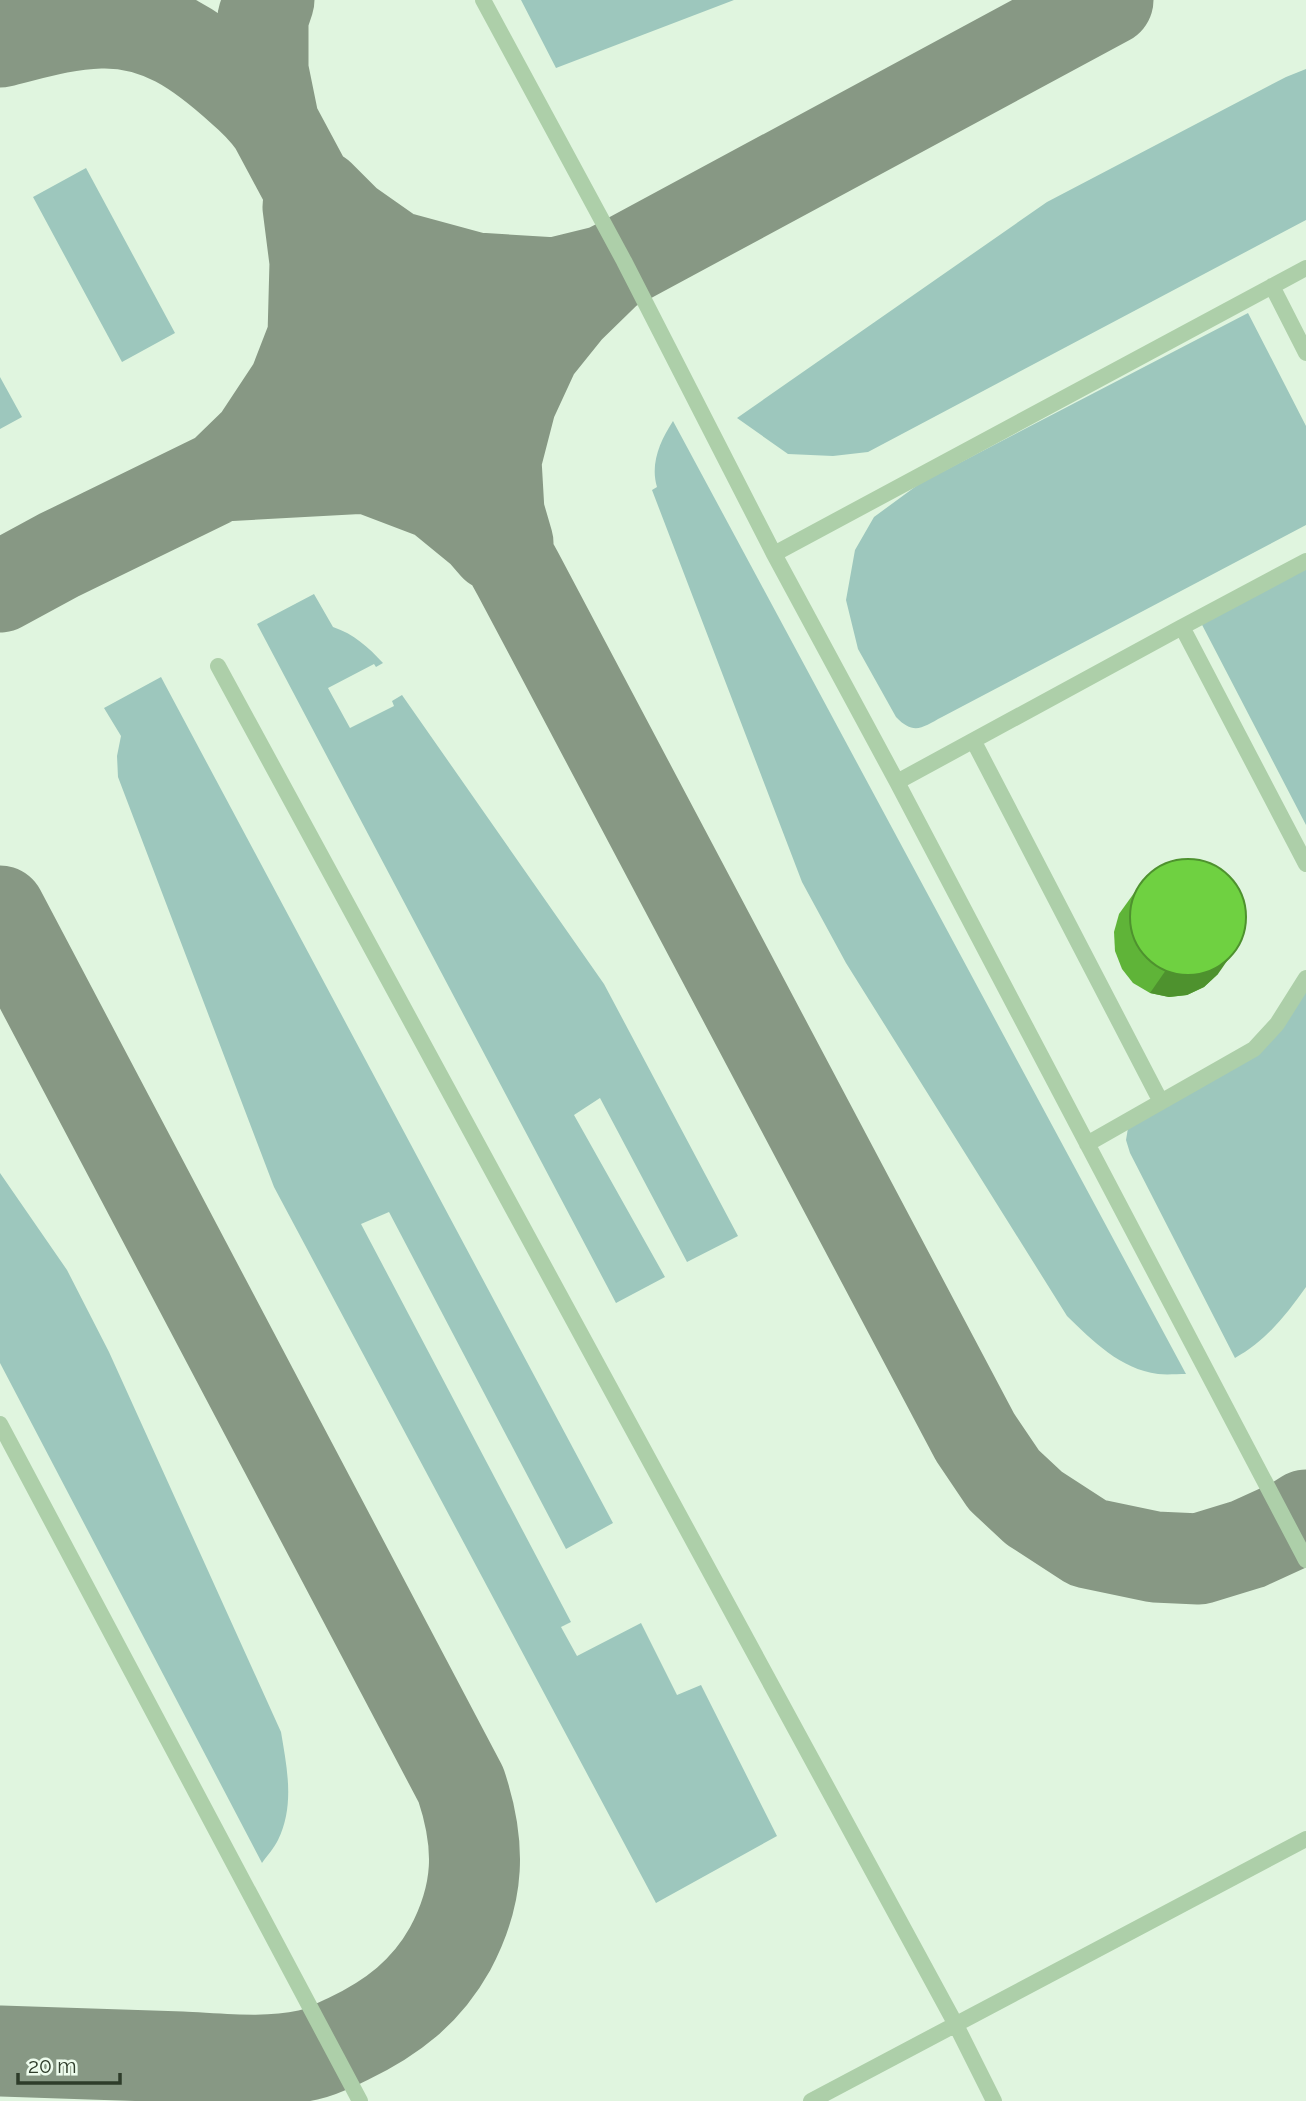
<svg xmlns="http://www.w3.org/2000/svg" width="1306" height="2101" font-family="Raleway,sans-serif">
<rect width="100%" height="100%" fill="#e0f5df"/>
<path fill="#9dc7bd" d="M521,0H734L556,68Z
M1306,69V220L868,452L833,456L788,454L737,418L1047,202L1286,77Z
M86,168L175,333L122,362L33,197Z
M1248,313L1306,426V525L942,717C923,727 914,736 896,717L858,649L846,600L855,550L874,517L919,484Z
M0,377L22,417L0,429Z
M673,421L1186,1374C1177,1374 1167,1375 1158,1374C1120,1369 1093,1341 1067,1316L846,963L802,882L652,490L657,487C650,464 660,441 673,421Z
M1306,563V825L1199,619Z
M314,594L333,627C354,634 368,647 383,663L376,667L374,664L328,688L350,728L394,706L392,701L402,695L604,984L738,1236L687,1262L600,1098L574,1115L665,1277L616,1303L257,624Z
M161,677L613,1523L566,1549L389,1212L361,1224L571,1622L561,1627L577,1656L641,1623L677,1695L701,1685L777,1836L656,1903L274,1187L118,777L117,756L121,736L104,708Z
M1306,978V1287C1286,1315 1266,1341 1235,1358L1130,1153L1126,1140L1128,1128L1263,1049Z
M0,1173L67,1270L109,1352L281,1732C287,1768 295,1805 278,1840C274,1848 267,1856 262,1863L0,1363Z"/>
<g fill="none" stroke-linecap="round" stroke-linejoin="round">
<path stroke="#879884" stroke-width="91" d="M269,0L263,18V70L274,124L407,372L518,574L975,1437L1004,1480L1034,1508L1088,1543L1155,1557L1199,1559L1248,1544L1292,1524L1306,1515
M0,42C33,34 65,24 100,23C158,21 200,52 241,89C254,100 264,110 274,124
M319,195L347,223L394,256L475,278L555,283L608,270L568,309L535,350L511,402L496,460L499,512L508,543
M308,207L315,262L313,336L294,385L257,441L221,476L367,468L438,495L482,531L495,546
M0,587L59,555L221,476L407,372L624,261L1108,0
M0,911L461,1785C481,1845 480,1893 450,1949C426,1992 392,2018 348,2039C335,2045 322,2052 308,2055C267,2064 223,2059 181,2057C121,2055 60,2053 0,2051"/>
<path stroke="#adcfa9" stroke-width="16" d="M483,0L624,261L774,554L897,782L1306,1560
M1272,286L1306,353
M774,554L1306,268
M1182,627L1306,561
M218,666L955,2023L994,2101
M974,742L1161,1102
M897,782L1182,627L1306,864
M1087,1144L1254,1049L1277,1024L1306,978
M0,1424L360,2101
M811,2101L1306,1839"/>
</g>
<path fill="#5fb438" d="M1147,875L1218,974L1204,987L1187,995L1169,997L1150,993L1133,983L1122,969L1115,951L1114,932L1119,914Z"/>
<path fill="#4e922e" d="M1234,951L1218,974L1204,987L1187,995L1169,997L1150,993L1166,970Z"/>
<path fill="#6fd141" stroke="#4e922e" stroke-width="2" d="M1130 917a58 58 0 1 1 116 0a58 58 0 1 1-116 0Z"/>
<path d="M18 2073v10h102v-10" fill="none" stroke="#2e3c2a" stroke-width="3.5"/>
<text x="28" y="2073" font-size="21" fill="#2e3c2a" stroke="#edfced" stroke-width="5" paint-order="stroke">20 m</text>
</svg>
